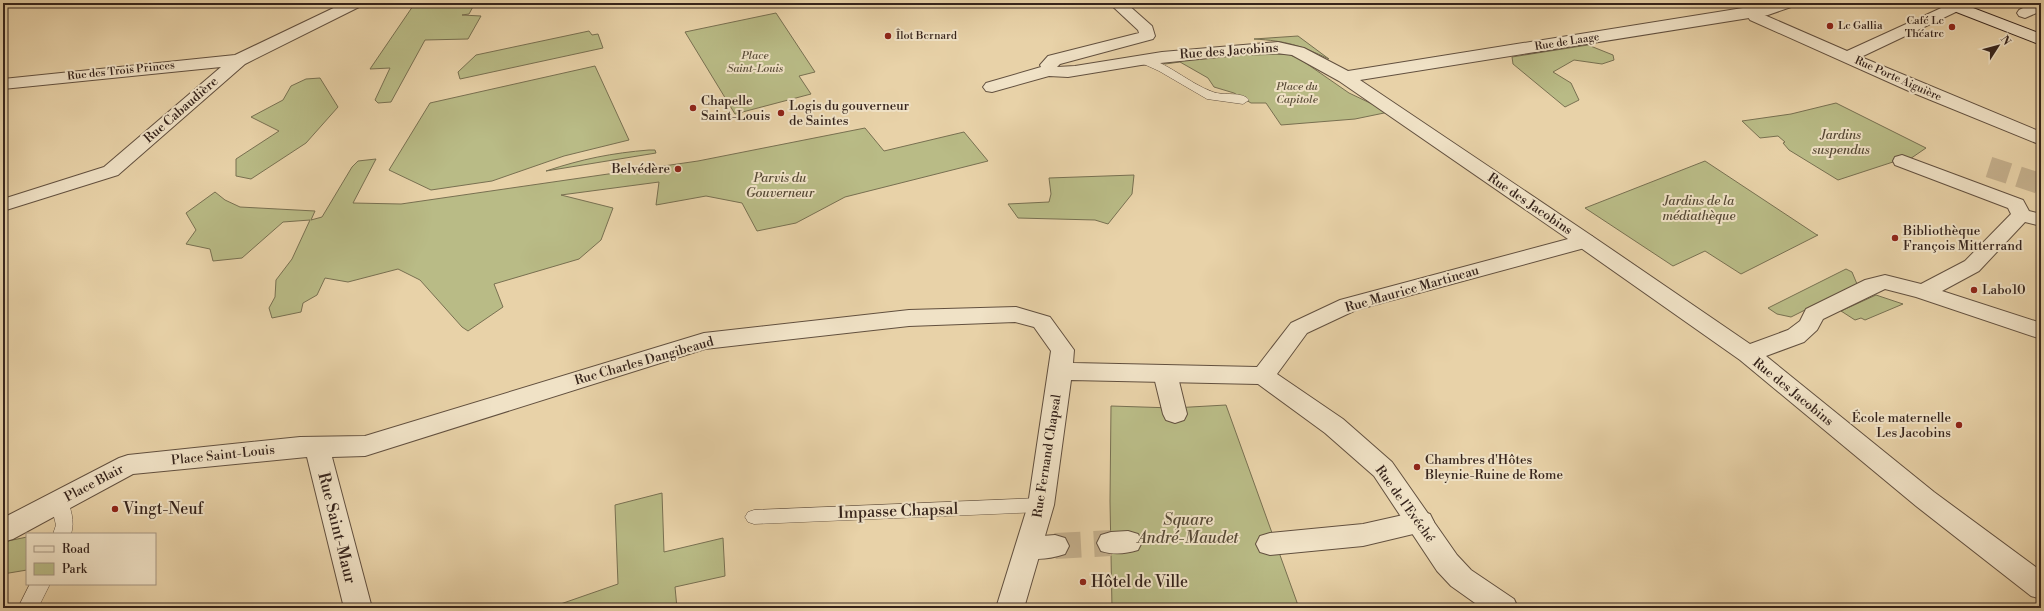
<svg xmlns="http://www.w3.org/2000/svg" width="2044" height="611" font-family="'Libre Bodoni',serif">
<rect width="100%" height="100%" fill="#e8d2a8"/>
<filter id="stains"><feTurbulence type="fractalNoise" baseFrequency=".005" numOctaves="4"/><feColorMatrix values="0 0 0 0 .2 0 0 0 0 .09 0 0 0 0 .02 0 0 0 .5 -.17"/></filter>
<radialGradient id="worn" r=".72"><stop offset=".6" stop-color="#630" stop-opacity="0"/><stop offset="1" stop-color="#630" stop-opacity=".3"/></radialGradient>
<path fill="#b9bb86" stroke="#787051" d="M415,3H475L469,14L462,15L481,16L468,39L425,40L391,102L378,103L375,100L390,68L370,69Z
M776,13L815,72L799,76L811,94L735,114L685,32Z
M589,31L592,35L598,34L603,48L460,79L458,72L476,55Z
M1298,36L1329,59C1299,45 1287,41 1254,39Z
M1588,45L1613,55L1614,60L1602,64L1574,60L1553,72L1571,83L1579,100L1565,107L1513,64L1512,57Z
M1239,52L1252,55L1288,54L1300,59L1349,93L1389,112L1355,119L1281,125L1266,103H1251L1234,93L1214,87L1208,78L1180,62L1165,64L1161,61Z
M595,66L629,140L564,156L492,181L431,190L389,170L430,103Z
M320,78L338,107L306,143L251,179L236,176V159L279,131L251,117L283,100L291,86L306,79Z
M1836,103L1926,148L1907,161H1896L1838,180L1789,150L1783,143L1785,142L1778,136L1760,138L1742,121L1791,114Z
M865,128L884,151L964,132L988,161L845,197L796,223L757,231L742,203L706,196L656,205L659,182L561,195L613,208L601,240L579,259L494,284L503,307L468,331L462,327L420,280L398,269L348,282L325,278L317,295L303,303L301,312L272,318L269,308L275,297L276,280L292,259L310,220L283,222L242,258L213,261L210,249L186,244L196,230L186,213L215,192L225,200L240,207L315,211L311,220L322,217L352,167L358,161L376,159L353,203L401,204L698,161Z
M649,150H655L656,153L546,171C582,159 612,153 649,150Z
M1705,161L1817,235H1818L1741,274L1705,251L1673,266L1585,208Z
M1134,175L1132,194L1108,224L1095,220L1018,218L1008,204L1049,202L1051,194L1049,178Z
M1846,269L1852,272L1857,284L1791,317L1777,314L1768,308Z
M1876,295L1903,304L1865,320L1861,318L1855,320L1841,311Z
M1226,405L1299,608H1112L1110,501L1111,406L1173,408Z
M662,493L664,552L723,538L725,576L675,587L677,608H549L618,584L615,505Z
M27,537V570L3,574V542Z"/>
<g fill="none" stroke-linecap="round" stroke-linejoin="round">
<path stroke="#c4af8c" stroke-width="21" stroke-dasharray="21 10" stroke-linecap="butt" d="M1989,167L2041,184"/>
<path stroke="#c4af8c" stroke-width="26" stroke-dasharray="26 13" stroke-linecap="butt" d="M1055,546L1111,543"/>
<defs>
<path id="service" d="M1141,56C1168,62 1188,83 1213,92C1223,96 1243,91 1249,100L1243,104L1207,99L1159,71L1137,61L1135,59Z
M59,494L65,496C71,507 75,522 71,534H53L56,525L50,501L53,496Z
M1041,498L1047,500L1050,505L1047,510L1041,512L754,524L748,522L745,517L748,512L754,510Z
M30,584H50L38,608H18Z"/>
<path id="pedestrian" d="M2033,3H2041V11L2025,18L2019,16L2017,13L2019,10Z
M1950,4L1958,3L1963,7L1960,10L1861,57L2041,132V145L1911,92L1750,20L1748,17L1750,14H1762L1847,51Z
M1902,155L2023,200L2029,211L2041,214V226L2025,222L1979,271L1942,291L2041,323V339L1916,297L1885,289L1823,319L1817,330L1804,342L1766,356L1934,492L2041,571V599L2031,596L1916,506L1740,360L1578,246L1575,241L1578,236L1585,235L1592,236L1750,344L1788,330L1800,321L1806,309L1865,280L1885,275L1921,284L1965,261L2011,214L2008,208L1895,165L1893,161L1895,157Z
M1165,365L1173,367L1177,373L1187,414L1184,420L1175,423L1166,420L1163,414L1153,373L1157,367Z
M1421,511L1430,514L1434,522L1430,530L1363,546L1270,555L1260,552L1256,544L1260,536L1270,533L1363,524Z
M1128,531L1138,534L1142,542L1138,550C1125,554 1114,555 1101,551L1097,543L1101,535L1111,532Z
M1055,535L1065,538L1069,546L1065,554C1050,559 1035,561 1020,556L1016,548L1020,540L1030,537Z"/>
<path id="minor" d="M344,3H364L361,6L245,64L118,175L3,211V199L104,167L221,67L3,89V79L235,55Z
M1109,3H1126L1152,26L1155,36L1153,39L1060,64L1057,67L1075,66L1162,52L1278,42L1304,48L1348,71L1774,3H1797L1794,6L1768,15L1360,80L1592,236L1595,241L1592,246L1356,310L1307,333L1277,374L1343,419L1392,462L1457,555L1471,570L1514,599L1518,608H1482L1451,586L1437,571L1374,476L1325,433L1258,384L1071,380L1054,505L1024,608H996L1028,505L1051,351L1034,327L1015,322L909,326L705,349L365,456L332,457L372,608H344L307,457L133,474L13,539L3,542V518L119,458L128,455L300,437L365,436L704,333L909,310L1016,307L1050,317L1074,350L1073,363L1257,367L1291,323L1340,300L1568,239L1339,81L1292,55L1267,52L1141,65L1068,77L1049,76L992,92L986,91L983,87L986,83L1041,67L1040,65L1048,56L1139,33L1138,30Z"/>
<path id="secondary" d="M1938,3H1960L2041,34V45L1941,6Z"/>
</defs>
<use href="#service" stroke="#62503f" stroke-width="1"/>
<use href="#pedestrian" stroke="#62503f" stroke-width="2"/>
<use href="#minor" stroke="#62503f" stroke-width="2"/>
<use href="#secondary" stroke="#36241c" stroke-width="2"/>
<use href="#service" fill="#f0e2c6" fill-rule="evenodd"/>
<use href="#pedestrian" fill="#f0e2c6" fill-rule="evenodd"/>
<use href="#minor" fill="#f0e2c6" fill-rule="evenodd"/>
<use href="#secondary" fill="#f0e2c6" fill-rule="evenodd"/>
</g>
<g fill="#8f2418" stroke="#f0e2c6" stroke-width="1.5">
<circle cx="1830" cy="26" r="4"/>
<circle cx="1952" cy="27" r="4"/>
<circle cx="888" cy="36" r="4"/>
<circle cx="693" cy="108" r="4"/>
<circle cx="781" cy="113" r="4"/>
<circle cx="678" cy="169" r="4"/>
<circle cx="1895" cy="238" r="4"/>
<circle cx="1974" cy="290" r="4"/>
<circle cx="1959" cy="425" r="4"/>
<circle cx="1417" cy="467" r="4"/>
<circle cx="115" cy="509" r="4"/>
<circle cx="1083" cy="582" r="4"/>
</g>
<g text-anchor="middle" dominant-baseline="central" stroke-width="4" stroke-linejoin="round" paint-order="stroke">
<g font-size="11" fill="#36241c" stroke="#f0e2c6" text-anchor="start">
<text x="1944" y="21" text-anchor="end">Café Le<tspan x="1944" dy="13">Théatre</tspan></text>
<text x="1838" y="26">Le Gallia</text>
<text x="896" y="36">Îlot Bernard</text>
</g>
<g font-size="11" fill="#36241c" stroke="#f0e2c6">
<text transform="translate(1567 42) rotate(-9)">Rue de Laage</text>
<text transform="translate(121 71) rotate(-6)">Rue des Trois Princes</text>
<text transform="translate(1898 79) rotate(24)">Rue Porte Aiguière</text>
</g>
<g font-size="11" font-style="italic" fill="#574a36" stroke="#f0e2c6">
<text x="755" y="56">Place<tspan x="755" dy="13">Saint-Louis</tspan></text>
<text x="1297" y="87">Place du<tspan x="1297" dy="13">Capitole</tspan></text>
</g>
<g font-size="13" fill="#36241c" stroke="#f0e2c6">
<text transform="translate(1229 51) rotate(-4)">Rue des Jacobins</text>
<text transform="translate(181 110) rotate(-41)">Rue Cabaudière</text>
<text transform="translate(1530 204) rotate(34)">Rue des Jacobins</text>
<text transform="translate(1412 289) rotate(-16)">Rue Maurice Martineau</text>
<text transform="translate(644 361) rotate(-16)">Rue Charles Dangibeaud</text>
<text transform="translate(1793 392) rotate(39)">Rue des Jacobins</text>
<text transform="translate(223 455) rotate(-6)">Place Saint-Louis</text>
<text transform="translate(1047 456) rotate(-81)">Rue Fernand Chapsal</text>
<text transform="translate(94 483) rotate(-28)">Place Blair</text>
<text transform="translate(1405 504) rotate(54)">Rue de l'Evéché</text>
</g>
<g font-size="13" fill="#36241c" stroke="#f0e2c6" text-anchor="start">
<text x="701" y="101">Chapelle<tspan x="701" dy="15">Saint-Louis</tspan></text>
<text x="789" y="106">Logis du gouverneur<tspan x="789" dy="15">de Saintes</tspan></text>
<text x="670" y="169" text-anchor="end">Belvédère</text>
<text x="1903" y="231">Bibliothèque<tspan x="1903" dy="15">François Mitterrand</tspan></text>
<text x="1982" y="290">Labo10</text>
<text x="1951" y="418" text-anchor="end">École maternelle<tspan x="1951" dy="15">Les Jacobins</tspan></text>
<text x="1425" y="460">Chambres d'Hôtes<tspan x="1425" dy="15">Bleynie-Ruine de Rome</tspan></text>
</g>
<g font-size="13" font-style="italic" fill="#574a36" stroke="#f0e2c6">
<text x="1841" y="135">Jardins<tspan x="1841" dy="15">suspendus</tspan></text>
<text x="780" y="178">Parvis du<tspan x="780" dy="15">Gouverneur</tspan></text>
<text x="1699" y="201">Jardins de la<tspan x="1699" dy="15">médiathèque</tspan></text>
</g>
<g font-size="16" fill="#36241c" stroke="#f0e2c6" text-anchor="start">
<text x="123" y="509">Vingt-Neuf</text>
<text x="1091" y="582">Hôtel de Ville</text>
</g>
<g font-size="16" fill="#36241c" stroke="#f0e2c6">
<text transform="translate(898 511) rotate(-2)">Impasse Chapsal</text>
<text transform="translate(337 528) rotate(76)">Rue Saint-Maur</text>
</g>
<g font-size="16" font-style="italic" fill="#574a36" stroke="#f0e2c6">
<text x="1188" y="520">Square<tspan x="1188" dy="18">André-Maudet</tspan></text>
</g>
</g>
<rect width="2044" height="611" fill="none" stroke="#e8d2a8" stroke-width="16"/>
<rect x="4" y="4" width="2036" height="603" fill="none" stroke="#36241c" stroke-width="2"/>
<rect x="8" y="8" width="2028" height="595" fill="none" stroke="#36241c"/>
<rect x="26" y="533" width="130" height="52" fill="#f0e2c6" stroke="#a69682"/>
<rect x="34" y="546" width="20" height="6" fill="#f0e2c6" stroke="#a69682"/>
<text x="62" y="553" font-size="12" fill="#36241c">Road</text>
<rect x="34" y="563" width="20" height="12" fill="#b9bb86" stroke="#a69682"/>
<text x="62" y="573" font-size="12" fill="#36241c">Park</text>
<g transform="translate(1998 46) rotate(54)" stroke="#f0e2c6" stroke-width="3" paint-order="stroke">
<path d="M0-3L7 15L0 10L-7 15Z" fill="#36241c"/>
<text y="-6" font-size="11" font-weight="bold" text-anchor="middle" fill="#36241c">N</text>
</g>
<rect width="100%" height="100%" filter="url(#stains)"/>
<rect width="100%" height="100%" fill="url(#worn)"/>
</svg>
